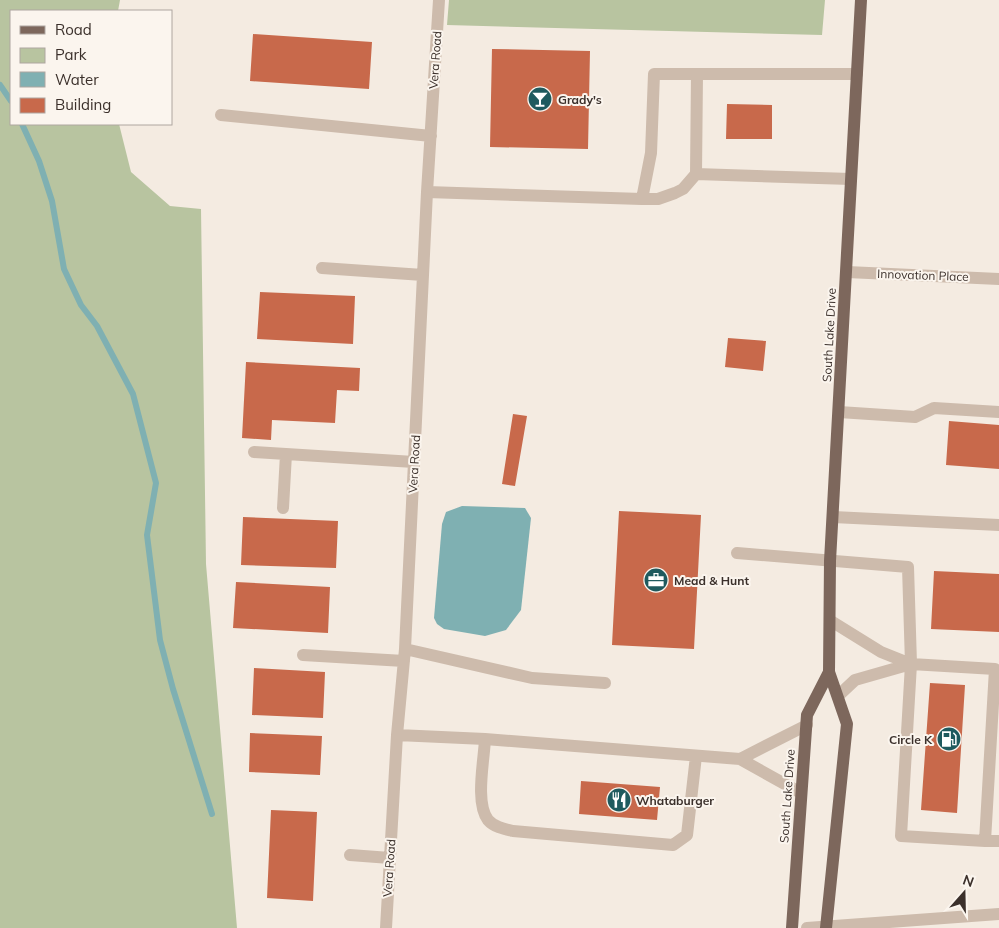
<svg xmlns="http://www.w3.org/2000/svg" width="999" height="928" font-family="Mulish,sans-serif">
<rect width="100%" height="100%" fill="#f4ebe1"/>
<path fill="#b8c4a0" d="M0,0H120L118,11H11V124H119L131,172L170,206L201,209L206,564L237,928H0Z
M449,0H825L822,35L447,25Z"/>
<path fill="#7fb0b2" d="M462,506L525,508L531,518L521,610L506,630L485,636L444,629L437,624L434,618L442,524L446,512Z"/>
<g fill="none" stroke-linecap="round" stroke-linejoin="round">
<path stroke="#7fb0b2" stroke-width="6" d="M0,85L11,101
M22,124L39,161L52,201L64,269L81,305L97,326L133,394L156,483L147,535L160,640L173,689L212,814"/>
</g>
<path fill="#c8694b" d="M253,34L372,42L369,89L250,81Z
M492,49L590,51L588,149L490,147Z
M727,104L772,105V139H726Z
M260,292L355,296L353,344L257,339Z
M728,338L766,341L763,371L725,367Z
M246,362L360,368L359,391L337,390L335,423L272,420L271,440L242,438Z
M513,414L527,416L515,486L502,484Z
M949,421L999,425V469L946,465Z
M619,511L701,515L694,649L612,645Z
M243,517L338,521L336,568L241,565Z
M934,571L999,574V632L931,629Z
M236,582L330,587L328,633L233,628Z
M254,668L325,672L323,718L252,715Z
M930,683L965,685L957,813L921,810Z
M250,733L322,736L320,775L249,772Z
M581,781L660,787L657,820L579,814Z
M271,810L317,812L313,901L267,898Z"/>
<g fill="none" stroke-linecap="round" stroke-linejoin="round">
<path stroke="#cdbbac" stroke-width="12" d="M221,115L431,136
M696,174L851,179
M427,192L642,199H658L675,193L683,189L696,174L697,74
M642,199L651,153L654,74H857
M322,268L423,275
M847,272L999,279
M839,412L915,417L934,408L999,412
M254,452L414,462
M283,508L286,454
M833,517L999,525
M737,553L908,567L911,664
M831,621L881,652L911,664
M405,649L532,678L605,683
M303,655L404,661
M911,664L995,669L985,841L901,836Z
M839,695L855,680L911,664
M397,735L485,739L740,759L801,793
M485,739C484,761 475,803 488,820C494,827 504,829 513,831L673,845L687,835L696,756
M740,759L807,725
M985,841H999
M350,855L390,858
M386,928L397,735L405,649L427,192L439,0
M807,928L999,914"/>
<path stroke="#7d675c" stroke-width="12" d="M792,928L807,715L829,672
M826,928L847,724L829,672L830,561L861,0"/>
</g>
<defs>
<symbol id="bar-disc" viewBox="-11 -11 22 22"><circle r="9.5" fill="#1f5a5e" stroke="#fbf5ee"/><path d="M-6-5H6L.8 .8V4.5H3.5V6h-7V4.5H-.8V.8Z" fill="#fff"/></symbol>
<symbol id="office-disc" viewBox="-11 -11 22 22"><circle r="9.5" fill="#1f5a5e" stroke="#fbf5ee"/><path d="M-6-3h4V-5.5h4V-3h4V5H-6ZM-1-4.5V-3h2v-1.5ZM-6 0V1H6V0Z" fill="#fff"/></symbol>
<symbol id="fuel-disc" viewBox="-11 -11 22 22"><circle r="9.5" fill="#1f5a5e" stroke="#fbf5ee"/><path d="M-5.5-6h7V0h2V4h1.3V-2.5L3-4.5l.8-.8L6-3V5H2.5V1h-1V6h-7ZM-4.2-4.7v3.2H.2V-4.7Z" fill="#fff"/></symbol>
<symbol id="restaurant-disc" viewBox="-11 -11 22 22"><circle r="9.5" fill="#1f5a5e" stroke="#fbf5ee"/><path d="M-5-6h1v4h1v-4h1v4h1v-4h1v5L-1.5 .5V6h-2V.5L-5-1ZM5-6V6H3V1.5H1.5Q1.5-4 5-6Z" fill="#fff"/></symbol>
</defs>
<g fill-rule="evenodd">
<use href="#bar-disc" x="526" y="85" width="28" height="28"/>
<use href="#office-disc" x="642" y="566" width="28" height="28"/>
<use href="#fuel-disc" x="935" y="725" width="28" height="28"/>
<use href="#restaurant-disc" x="605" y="786" width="28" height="28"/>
</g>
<g text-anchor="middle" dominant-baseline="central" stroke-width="4" stroke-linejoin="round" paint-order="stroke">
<g font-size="12" fill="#3b302b" stroke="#fbf5ee">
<text transform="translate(435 60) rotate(-86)">Vera Road</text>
<text transform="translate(923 275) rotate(2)">Innovation Place</text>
<text transform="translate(829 335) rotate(-87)">South Lake Drive</text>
<text transform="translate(414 464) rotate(-87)">Vera Road</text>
<text transform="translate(787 796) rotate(-86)">South Lake Drive</text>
<text transform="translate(389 868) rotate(-86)">Vera Road</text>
</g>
<g font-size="12" font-weight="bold" fill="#3b302b" stroke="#fbf5ee" text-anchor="start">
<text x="558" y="99">Grady's</text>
<text x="674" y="580">Mead &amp; Hunt</text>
<text x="932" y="739" text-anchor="end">Circle K</text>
<text x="636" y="800">Whataburger</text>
</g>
</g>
<rect x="10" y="10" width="162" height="115" fill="#fbf5ee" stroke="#aea6a0"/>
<rect x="20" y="26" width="25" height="8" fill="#7d675c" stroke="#aea6a0"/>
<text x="55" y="35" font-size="15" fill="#3b302b">Road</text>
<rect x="20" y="48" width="25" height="15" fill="#b8c4a0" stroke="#aea6a0"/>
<text x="55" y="60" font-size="15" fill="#3b302b">Park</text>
<rect x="20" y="72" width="25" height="15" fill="#7fb0b2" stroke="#aea6a0"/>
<text x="55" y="85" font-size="15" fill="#3b302b">Water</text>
<rect x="20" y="98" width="25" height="15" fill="#c8694b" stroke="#aea6a0"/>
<text x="55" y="110" font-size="15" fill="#3b302b">Building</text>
<g transform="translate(964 893) rotate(20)" stroke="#fbf5ee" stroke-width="4" paint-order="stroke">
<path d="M0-4L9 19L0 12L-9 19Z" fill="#3b302b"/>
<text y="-8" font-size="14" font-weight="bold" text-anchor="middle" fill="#3b302b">N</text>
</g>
</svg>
